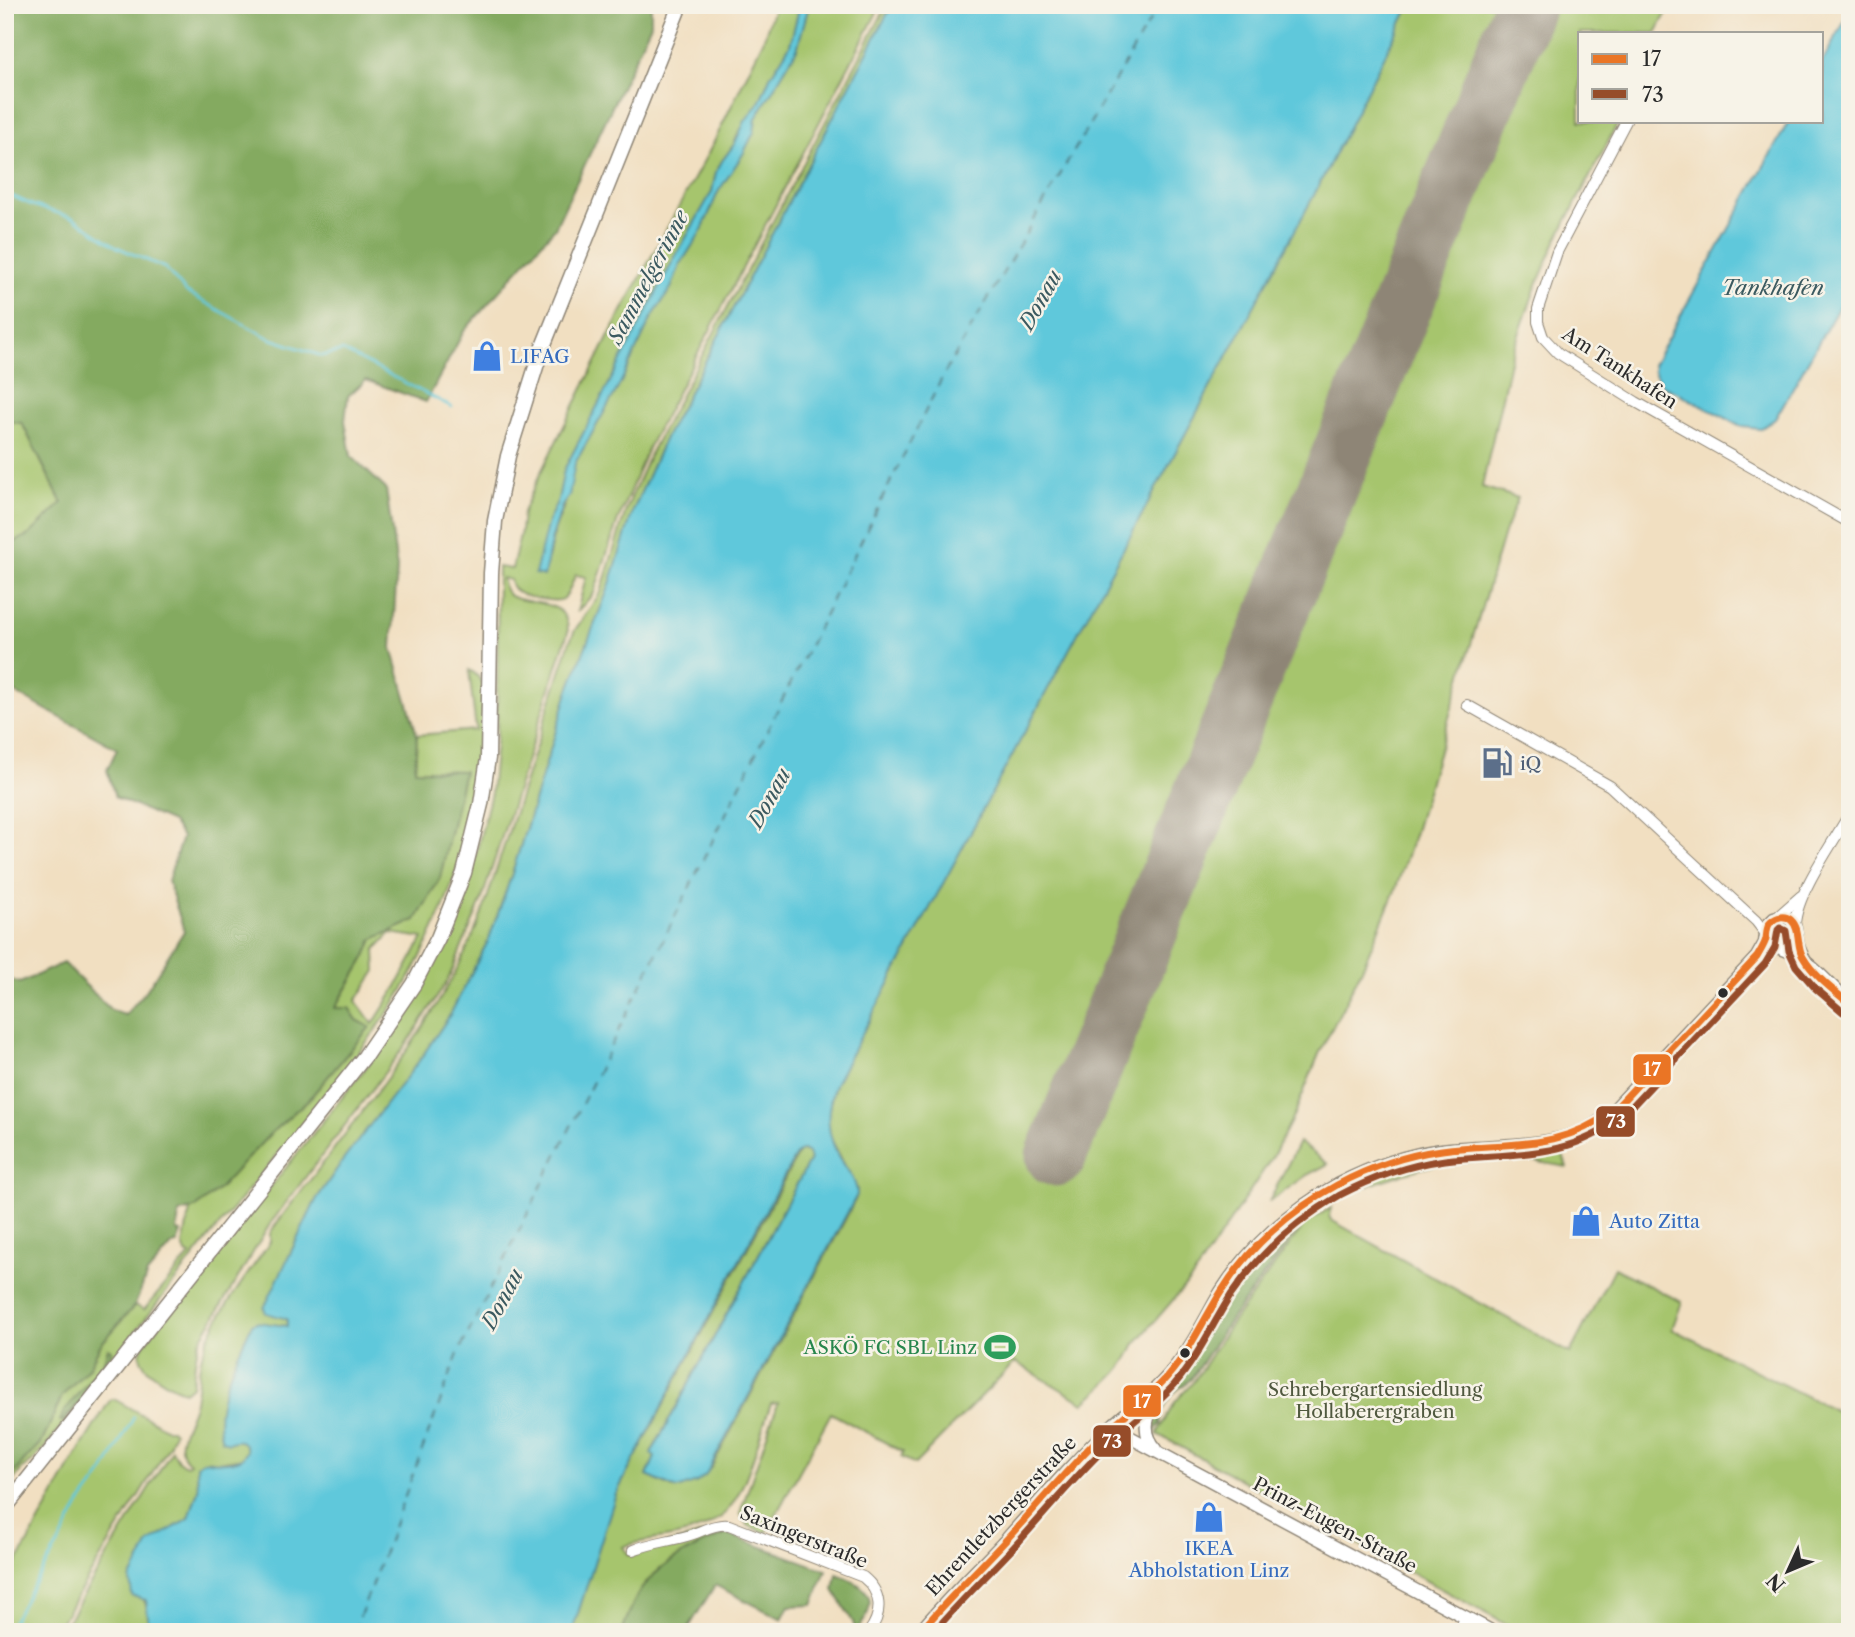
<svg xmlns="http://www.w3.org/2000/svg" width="1855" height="1637" font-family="'Libre Caslon Text',serif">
<rect width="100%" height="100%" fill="#f7f3e8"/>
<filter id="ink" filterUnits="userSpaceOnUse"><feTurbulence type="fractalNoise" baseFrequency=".0143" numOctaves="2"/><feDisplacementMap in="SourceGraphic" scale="14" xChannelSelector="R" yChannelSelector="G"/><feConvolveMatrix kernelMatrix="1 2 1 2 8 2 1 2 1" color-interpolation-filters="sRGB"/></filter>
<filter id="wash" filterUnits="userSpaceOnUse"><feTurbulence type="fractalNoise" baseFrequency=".00686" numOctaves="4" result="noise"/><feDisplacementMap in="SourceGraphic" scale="28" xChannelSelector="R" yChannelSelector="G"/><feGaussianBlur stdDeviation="1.57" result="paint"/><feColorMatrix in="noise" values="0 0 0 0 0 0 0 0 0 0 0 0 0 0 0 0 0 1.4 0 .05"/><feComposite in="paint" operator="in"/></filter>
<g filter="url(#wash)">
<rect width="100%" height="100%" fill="#f1dfc1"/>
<path fill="#a6c56d" stroke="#68784c" stroke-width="2" fill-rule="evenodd" d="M775,5H800L790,45L770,77L760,101L738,134L734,144L722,161L716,172L712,192L675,257L564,470L558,500L548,522V559L555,529L566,501L575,463L619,386L651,319L671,288L680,265L702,230L718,192L743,154L754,132L756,118L797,49L809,5H881L648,448L618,520L594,593L577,612L586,577L576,575C572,581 569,595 563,599C556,603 525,597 519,593C513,590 511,585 510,580L502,578L505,590L510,596C534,607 568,597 568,632L481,902L448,980L408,1042L270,1224L199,1343L196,1355L192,1386L186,1391C176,1390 148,1373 143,1363C139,1358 140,1353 142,1347L377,1054L413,1002L439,954L471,874L491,793L497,733L498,567L512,569L521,531L523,512L540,474L615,324L713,144L763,41Z
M887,5H892L663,442L633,511L609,587L568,692L511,877L489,939L450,1015L419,1061L341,1163L316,1200L289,1256L287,1326L252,1324L231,1370L222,1404L236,1440C243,1441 246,1443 247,1451L243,1458L218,1462L207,1460L197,1465L198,1490L189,1518L149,1544L130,1580C141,1594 155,1612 146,1632H61L172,1450L179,1462L187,1465L190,1463C169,1446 189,1424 194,1405C199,1387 197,1369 203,1352C216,1314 248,1275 270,1242V1233C283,1213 300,1193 315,1174C379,1088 449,1007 485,905L570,641L575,630L601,592L626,510L649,456Z
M1410,5H1671L1656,33H1580V121H1619L1556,241L1535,289L1511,357L1482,487L1518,498L1504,533L1414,835L1396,888L1362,969L1319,1054L1295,1113L1273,1156L1193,1277L1134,1345C1125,1370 1104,1385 1084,1403L1015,1362L915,1464L901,1457L903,1452L831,1413L766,1533L747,1525L740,1513L778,1403L771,1404C758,1436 747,1496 721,1517C710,1526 694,1532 681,1535C662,1540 642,1539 623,1547L629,1555L710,1532L727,1534C697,1545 658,1564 640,1591C632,1603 627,1619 622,1632H572L616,1494L800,1150L808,1153L810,1160L651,1453L655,1457L647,1476L673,1488L711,1468L845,1220L856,1198L857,1189L829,1135L828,1113L835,1084L1314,195Z
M5,421L22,423L62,504L29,535L5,546Z
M469,670C491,679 483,710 482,731C480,820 448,911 404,988C383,1023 357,1054 332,1086C297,1131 261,1175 225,1218C167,1289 112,1363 55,1435L33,1461L22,1469L5,1492V1483L43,1440L62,1396L89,1367L101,1344L135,1305L144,1310L190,1255L186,1253L183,1245L190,1210L197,1207L271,1133L310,1098L369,1027L357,1020L349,1008L335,1009L365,958L373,939L416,920L440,878L464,771L415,770L417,735L476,730ZM391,933L423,938L396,988L373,1024L356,1001L376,971L375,950Z
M1772 933a10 10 0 1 1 20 0a10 10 0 1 1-20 0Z
M1299,1142L1328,1164L1307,1175L1269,1202Z
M1561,1150L1567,1167L1533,1161L1534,1154Z
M1483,1152L1515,1153L1511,1157L1444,1163V1156Z
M1429,1159L1435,1165C1399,1173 1327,1197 1301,1222L1298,1218C1338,1189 1381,1171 1429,1159Z
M1331,1208L1329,1216L1331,1220L1570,1353L1614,1268L1682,1302L1672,1329L1850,1418V1632H1520L1157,1434L1175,1402L1194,1381L1228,1328L1307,1221Z
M114,1399L167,1429H171L174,1432L169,1446L55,1632H5V1584L74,1459L110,1400Z"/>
<path fill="#84aa60" stroke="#586a46" stroke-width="2" d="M5,5H651V24L555,228L464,331L426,402L366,380L348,396L345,421L351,456L386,489L397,568L392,648L417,735L415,770L464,771L440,878L416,920L373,939L365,958L335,1008H349L357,1020L370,1027L310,1098L271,1133L219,1189L197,1207L179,1213L177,1231L181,1232L177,1244L172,1245L147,1274L135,1305L101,1344L89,1367L62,1396L43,1440L5,1483V978L20,983L63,963L111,1010L125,1015L146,991L184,931L168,881L182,837L172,822L115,797L107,770L117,749L5,687V546L29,535L62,503L22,423L5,421Z
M1298,1218L1301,1222L1295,1233L1223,1330L1191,1379L1171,1395L1161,1414L1160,1424L1153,1432C1150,1403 1176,1380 1191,1358C1204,1338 1214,1317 1226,1298C1247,1267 1270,1241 1298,1218Z
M108,1348L112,1350L108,1368L63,1421H60L63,1413L104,1361Z
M727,1534L826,1570L813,1605L789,1606L782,1619L715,1585L686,1632H622C627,1619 632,1603 640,1591C658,1564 697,1545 727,1534Z
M837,1574C872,1587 880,1602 856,1632L853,1622L834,1590Z"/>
<path fill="#5fc8db" stroke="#457a83" stroke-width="2" d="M800,5H809L797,49L756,118L754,132L743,154L718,192L702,230L680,265L671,288L651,319L619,386L575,463L569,496L562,506L552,537L544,576L535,574L548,522L558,500L564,470L675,257L712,192L716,172L722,161L734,145L745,121L760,101L770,77L790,45Z
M892,5H1410L1314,195L835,1084C826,1111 825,1134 841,1160C848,1171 857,1181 857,1195L706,1475L697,1482L677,1489L647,1476L655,1457L651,1454L810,1160L808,1153L803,1150L797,1153L775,1193L616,1494L572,1632H146L149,1627L146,1600L132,1596L130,1580L149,1543L189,1518L198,1490L197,1465C205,1457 209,1462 219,1462C227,1463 235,1461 242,1458L247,1451C246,1440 238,1439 228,1443L222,1440C210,1406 238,1355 252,1324L256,1322L287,1326V1319L266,1313L264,1308L316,1200L341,1163L419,1061L450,1015L489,939L511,877L568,692L609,587L633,511L663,442Z
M1850,12V287L1775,419L1760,429L1743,427L1662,385L1655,374L1653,365L1789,121H1822V62Z"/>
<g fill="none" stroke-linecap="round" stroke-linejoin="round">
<path stroke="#5fc8db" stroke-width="2.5" d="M5,193L32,205L74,218L117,247L165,268L186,292L269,338L322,356L343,351L452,407
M7,1632L33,1585L57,1547L80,1504L103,1473L134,1417"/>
<path stroke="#3b5a60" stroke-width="2" stroke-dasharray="9 7" stroke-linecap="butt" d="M354,1632L458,1354L943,376L1159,5"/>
<path stroke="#8e8576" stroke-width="61" d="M1056,1156L1525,5"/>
</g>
</g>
<g filter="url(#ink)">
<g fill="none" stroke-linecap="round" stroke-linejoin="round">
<defs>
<path id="minor" d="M1626,121L1557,252L1538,309V322L1543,337L1558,353L1636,402L1850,523
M1467,705L1610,786L1756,921L1766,934
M1776,918L1801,896
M1795,924C1797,892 1834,842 1850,813
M633,1550C650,1543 669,1541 687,1536C701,1532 715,1523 729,1525L863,1577C882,1592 883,1613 869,1632
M1458,1632L1466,1617"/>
<path id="tertiary" d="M1767,938C1773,948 1781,947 1790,952C1813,964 1831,987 1850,1004
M1111,1427L1493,1632
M1156,1449C1137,1428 1151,1409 1162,1387
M920,1632C947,1599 978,1570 1007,1539C1041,1501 1074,1461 1112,1426C1130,1409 1151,1396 1167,1377C1190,1352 1204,1321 1221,1292C1249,1248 1291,1210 1337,1185C1370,1168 1405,1155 1442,1150C1500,1142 1567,1154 1614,1110L1757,957L1765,943L1767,926L1774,919C1796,912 1795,927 1797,941C1798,949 1802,956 1806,963"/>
<path id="secondary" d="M5,1508L365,1056L414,984L438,938L464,873L481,804L488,758L491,573L495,521L508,456L540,354L680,5"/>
</defs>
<use href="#minor" stroke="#8e8576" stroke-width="12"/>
<use href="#tertiary" stroke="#8e8576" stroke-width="15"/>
<use href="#secondary" stroke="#8e8576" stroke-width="17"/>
<use href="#minor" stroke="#fff" stroke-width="10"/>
<use href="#tertiary" stroke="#fff" stroke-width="12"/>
<use href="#secondary" stroke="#fff" stroke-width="14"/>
<defs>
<path id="bus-1" d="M920,1632C948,1599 978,1570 1007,1539C1037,1506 1065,1472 1096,1441C1119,1418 1146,1401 1167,1377C1190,1351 1203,1321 1221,1292C1249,1247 1291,1210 1337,1185C1369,1168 1406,1155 1442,1150C1507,1141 1557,1153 1614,1110L1757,957C1760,952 1763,947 1765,942C1768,935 1765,927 1771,922C1777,916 1785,915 1791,920C1801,929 1796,946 1803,957C1814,976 1833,990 1850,1004"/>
<path id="bus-2" d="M934,1632C959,1602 988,1575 1014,1547C1044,1514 1072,1480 1104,1449C1126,1426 1153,1408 1174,1385C1198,1357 1212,1325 1231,1295C1259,1254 1297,1220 1340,1195C1372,1178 1409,1165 1445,1160C1510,1152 1567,1161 1622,1117L1765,964L1775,947L1778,930L1780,928L1786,931L1789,951L1796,966L1815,988L1843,1012"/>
</defs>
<use href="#bus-1" stroke="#f7f3e8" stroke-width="12"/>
<use href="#bus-2" stroke="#f7f3e8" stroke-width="12"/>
<use href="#bus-1" stroke="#ea7525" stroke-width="7"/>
<use href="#bus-2" stroke="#964c29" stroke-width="7"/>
</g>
</g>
<defs>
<symbol id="shop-bare" viewBox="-9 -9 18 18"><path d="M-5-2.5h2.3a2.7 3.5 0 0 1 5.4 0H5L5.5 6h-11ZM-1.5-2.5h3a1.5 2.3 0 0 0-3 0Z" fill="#3f7fe0" stroke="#f7f3e8" stroke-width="2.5" paint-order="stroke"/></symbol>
<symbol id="fuel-bare" viewBox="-9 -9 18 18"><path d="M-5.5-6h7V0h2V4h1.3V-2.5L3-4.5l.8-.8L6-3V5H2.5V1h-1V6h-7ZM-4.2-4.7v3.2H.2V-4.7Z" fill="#5c6f8a" stroke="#f7f3e8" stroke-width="2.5" paint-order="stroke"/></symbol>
<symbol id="stadium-bare" viewBox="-9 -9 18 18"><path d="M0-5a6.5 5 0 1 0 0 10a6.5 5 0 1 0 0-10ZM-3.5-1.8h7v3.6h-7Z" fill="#2e9e5b" stroke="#f7f3e8" stroke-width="2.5" paint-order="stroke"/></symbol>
</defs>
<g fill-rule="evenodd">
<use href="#shop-bare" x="465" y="334" width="44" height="44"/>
<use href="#fuel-bare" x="1475" y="741" width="44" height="44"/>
<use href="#shop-bare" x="1564" y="1199" width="44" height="44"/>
<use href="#stadium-bare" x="978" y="1325" width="44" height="44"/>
<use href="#shop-bare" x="1187" y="1495" width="44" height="44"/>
</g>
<g fill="#2b2b2b" stroke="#f7f3e8" stroke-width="2.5">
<circle cx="1723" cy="993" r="6"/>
<circle cx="1185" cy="1353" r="6"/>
</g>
<g text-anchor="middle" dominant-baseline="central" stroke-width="5" stroke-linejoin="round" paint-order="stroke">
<g font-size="19" fill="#366cbe" stroke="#f7f3e8" text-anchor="start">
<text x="510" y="356">LIFAG</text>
<text x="1609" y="1221">Auto Zitta</text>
<text x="1209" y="1548" text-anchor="middle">IKEA<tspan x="1209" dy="22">Abholstation Linz</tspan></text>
</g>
<g font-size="19" fill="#2b2b2b" stroke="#f7f3e8">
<text transform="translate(1620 368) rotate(33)">Am Tankhafen</text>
<text transform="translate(1001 1516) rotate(-47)">Ehrentletzbergerstraße</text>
<text transform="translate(1335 1525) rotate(28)">Prinz-Eugen-Straße</text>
<text transform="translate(804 1537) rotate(22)">Saxingerstraße</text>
</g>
<g font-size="19" fill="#4e5e75" stroke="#f7f3e8" text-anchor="start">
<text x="1520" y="763">iQ</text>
</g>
<g font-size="19" fill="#27864d" stroke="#f7f3e8" text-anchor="end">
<text x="977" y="1347">ASKÖ FC SBL Linz</text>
</g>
<g font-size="19" fill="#50593f" stroke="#f7f3e8">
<text x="1375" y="1389">Schrebergartensiedlung<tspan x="1375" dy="22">Hollaberergraben</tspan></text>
</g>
<g font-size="21" font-style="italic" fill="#3b5a60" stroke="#f7f3e8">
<text transform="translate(648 277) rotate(-62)">Sammelgerinne</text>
<text x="1773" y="287">Tankhafen</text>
<text transform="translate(1040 300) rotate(-61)">Donau</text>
<text transform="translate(769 798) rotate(-61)">Donau</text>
<text transform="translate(502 1299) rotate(-62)">Donau</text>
</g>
</g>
<g stroke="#f7f3e8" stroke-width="2.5">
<rect x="1632" y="1053" width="40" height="33" rx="7" fill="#ea7525"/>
<rect x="1595" y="1105" width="41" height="33" rx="7" fill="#964c29"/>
<rect x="1122" y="1384" width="40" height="34" rx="7" fill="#ea7525"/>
<rect x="1092" y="1424" width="40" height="34" rx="7" fill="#964c29"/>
</g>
<g font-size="19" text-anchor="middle" font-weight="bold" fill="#fff">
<text x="1652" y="1076">17</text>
<text x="1616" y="1128">73</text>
<text x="1142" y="1408">17</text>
<text x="1112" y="1448">73</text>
</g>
<rect width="1855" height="1637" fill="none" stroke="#f7f3e8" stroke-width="28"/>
<rect x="1578" y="32" width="245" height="91" fill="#f7f3e8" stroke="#a5a39c" stroke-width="2"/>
<rect x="1592" y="54" width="35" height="10" fill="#ea7525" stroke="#a5a39c" stroke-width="2"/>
<text x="1642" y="66" font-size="21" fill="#2b2b2b">17</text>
<rect x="1592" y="89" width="35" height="10" fill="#964c29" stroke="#a5a39c" stroke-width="2"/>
<text x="1642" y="102" font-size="21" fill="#2b2b2b">73</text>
<g transform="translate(1788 1571) rotate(226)" stroke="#f7f3e8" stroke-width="5" paint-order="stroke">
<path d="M0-5L12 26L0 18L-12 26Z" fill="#2b2b2b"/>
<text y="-10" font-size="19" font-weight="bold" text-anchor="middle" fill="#2b2b2b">N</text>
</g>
</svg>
